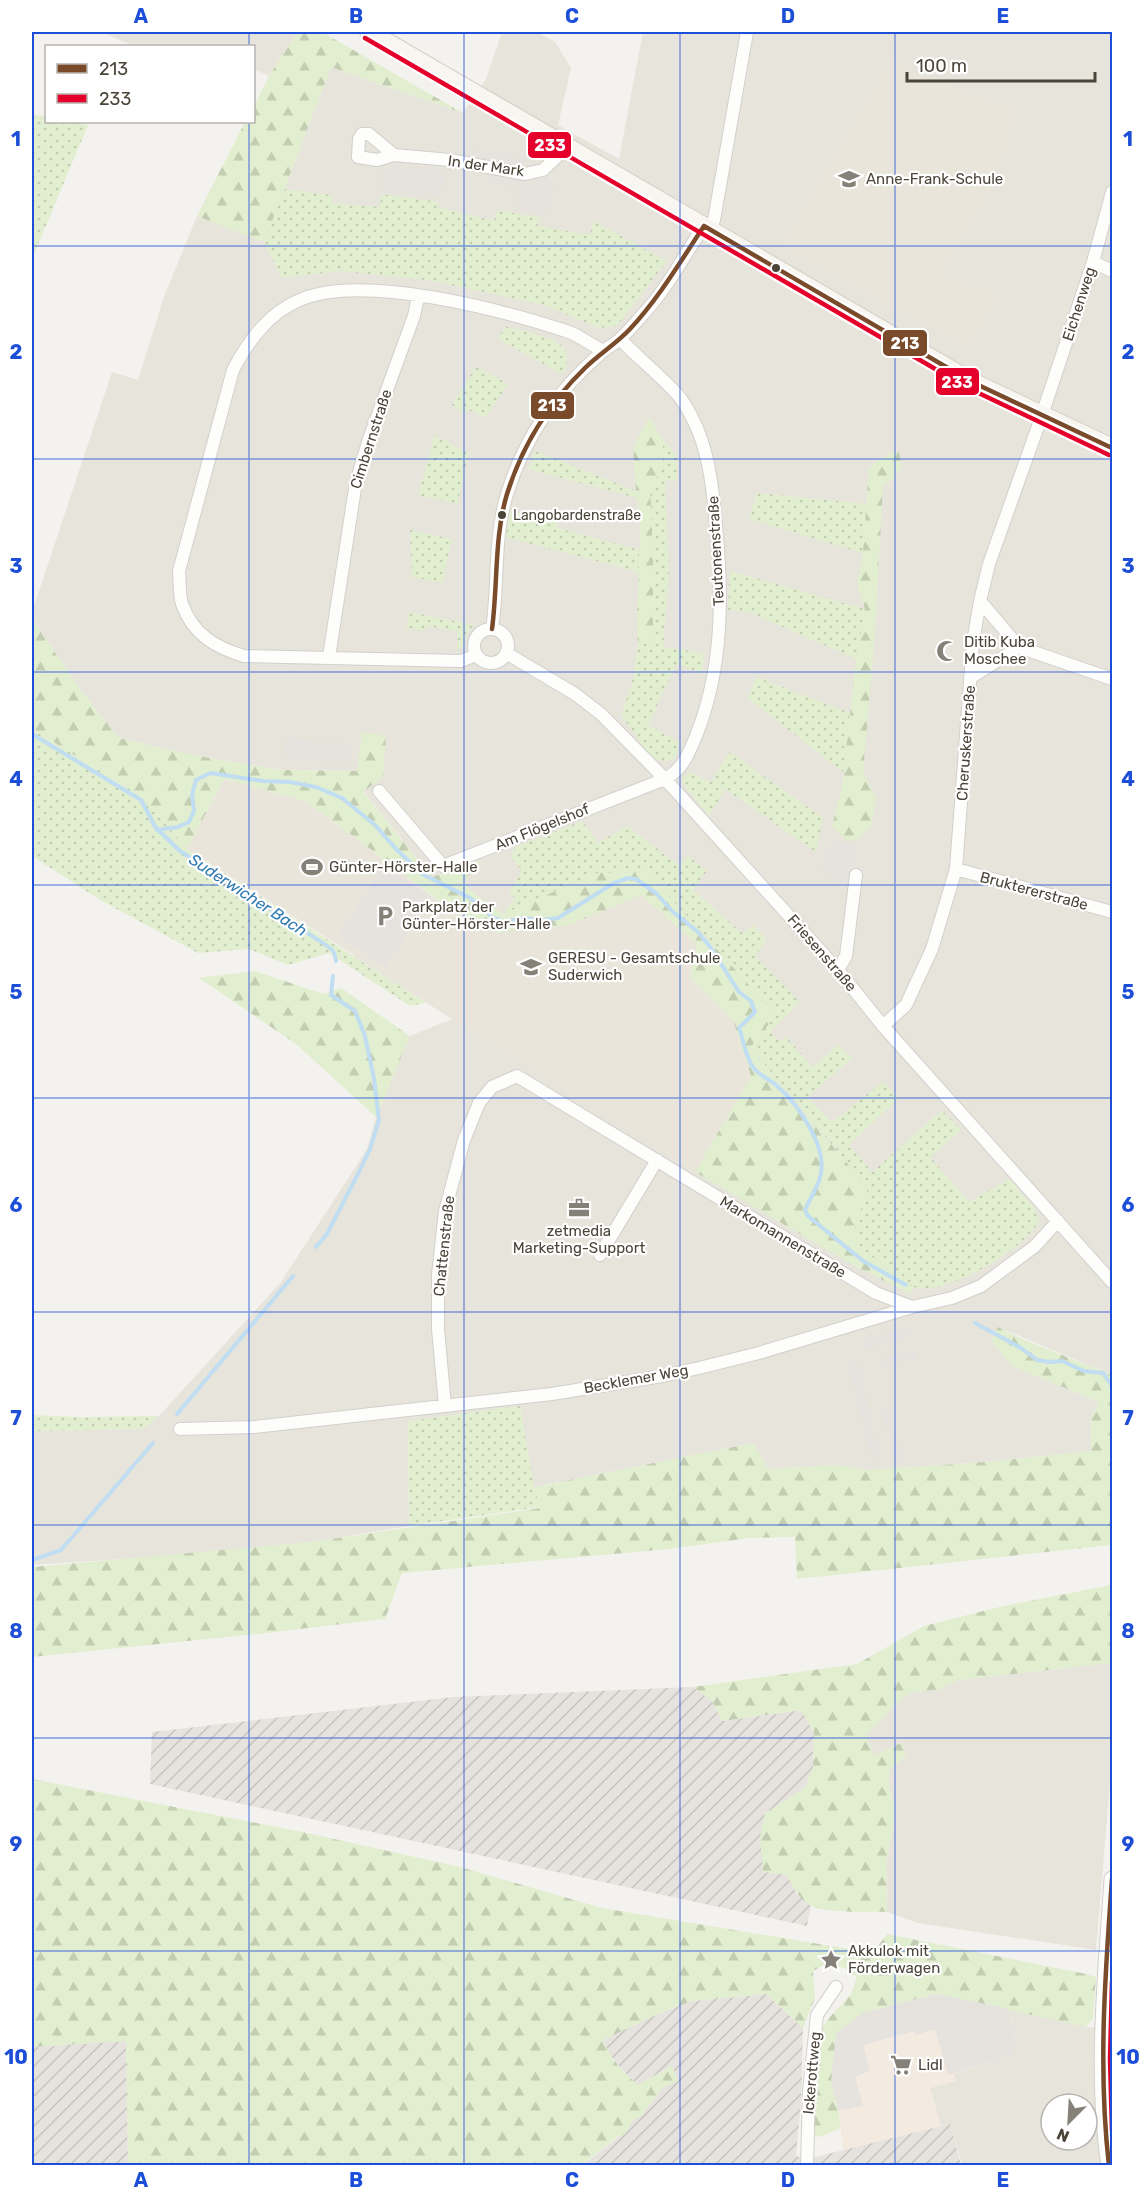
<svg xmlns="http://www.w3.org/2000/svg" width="1144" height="2197" font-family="Rubik,sans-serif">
<defs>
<pattern id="industrial-furrows" width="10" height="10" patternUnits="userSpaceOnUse" patternTransform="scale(1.5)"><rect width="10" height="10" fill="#e6e2de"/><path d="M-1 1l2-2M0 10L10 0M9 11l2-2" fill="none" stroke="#c7c3bf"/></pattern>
<pattern id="grass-dots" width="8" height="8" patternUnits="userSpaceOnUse" patternTransform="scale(1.5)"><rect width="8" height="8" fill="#e1eecf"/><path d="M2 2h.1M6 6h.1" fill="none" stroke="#c3cdb2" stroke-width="1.8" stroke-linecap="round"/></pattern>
<pattern id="forest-firs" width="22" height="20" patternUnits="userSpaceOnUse" patternTransform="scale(1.5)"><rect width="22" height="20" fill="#e1eecf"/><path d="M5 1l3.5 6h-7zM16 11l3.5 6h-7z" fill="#c3cdb2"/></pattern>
</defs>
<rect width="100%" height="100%" fill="#f4f2ee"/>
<path fill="#e7e4dc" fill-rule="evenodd" d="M101,32H298L269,76L254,69V46H204L196,43L194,46H134Z
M502,32H537L555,42L571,68L558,125L619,159L643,32H1112V1375L998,1327L991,1340L1012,1366L1099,1402L1091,1419V1451L986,1462L868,1470L837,1465L768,1469L753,1443L534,1487L520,1407L408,1421L409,1526L311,1542L153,1557L32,1565V1431L142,1429L159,1416L281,1282L367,1149L376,1117L410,1036L452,1019L353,956L441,903L503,914L472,892L463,881L482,861L432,877L363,791L362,732L358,771L282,770L192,755L119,738L82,692L32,619V612L112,372L138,380L164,297L197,216L264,241L331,67L463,113L486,79Z
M1112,1663V1758L1096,1950L918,1923L887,1912L886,1862L893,1828L894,1804L888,1784L890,1769L906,1755L902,1742L874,1756L866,1735L901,1699L913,1692L938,1690L958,1680Z
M1006,2008L1086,2027H1112V2165H962L950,2124L941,2126L930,2088L955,2081L953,2074L1012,2055V2021ZM1051,2104H1087V2140H1051Z"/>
<path fill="#f3ebdf" d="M1006,2008L1014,2028L1012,2056L954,2074L956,2081L930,2088L941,2126L843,2151L839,2111L831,2082L836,2033Z"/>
<path fill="url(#industrial-furrows)" d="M693,1687L712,1701L722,1721L802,1710L814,1733L813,1767L805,1788L765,1813L787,1875L797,1894L811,1906L807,1926L150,1784L152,1732L453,1697Z
M766,1994L803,2028L801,2102L796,2156L807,2159L950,2124L961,2165L582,2166L622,2134L633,2119L641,2116L663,2087L678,2080L672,2066L638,2085L624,2072L609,2054L602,2040L660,2013L692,2001Z
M126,2041L128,2165L32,2166V2047Z"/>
<path fill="#eae5da" d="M891,60L930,79L1015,109L1008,141L993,185L939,276L1000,294L968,347L782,246Z
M224,779L306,801L441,903L496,933L569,925L641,895L697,944L690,977L733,1020L751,1076L695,1172L187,849Z"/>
<path fill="url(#grass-dots)" d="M32,114L46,117V122H69L88,125L32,259Z
M284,189L332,195L331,203L380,207L381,194L439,202L437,207L494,221L498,210L540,218L537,226L590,235L593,221L667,261L617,326L598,328L545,305L427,280L340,271L282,278L264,242Z
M505,326C519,330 561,338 566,351C569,359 566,367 562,374L498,339Z
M476,366L508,384L485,418L471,411L462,412L452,405Z
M435,435L469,454L457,504L418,495Z
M662,438L677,457V480L665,481L669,574L663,647L704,653L702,673L676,664L648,725L679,742L676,757L666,762L651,757L621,715L632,683L638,644L652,642L653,556L650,487C665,468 664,461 662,438Z
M535,451L636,491L637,498L528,469Z
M757,493L868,504L863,553L749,519Z
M511,510L557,522V528L640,550L639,572L505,537Z
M410,530L452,539L442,583L412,577Z
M730,571L865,609L856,659L749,612L728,610Z
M409,612L474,625H475C464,632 467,645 457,652L458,631L427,626L424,631L406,627Z
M756,677L850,713L843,772L748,698Z
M32,729L143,797L187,849L426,1003L410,1006L329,953L288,965L249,949L198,953L102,901L32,856Z
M730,752L823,818L816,852L725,789L709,816L681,781L689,772L711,782Z
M582,821L598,843L627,826L679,865L688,856L707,871L693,890L742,933L753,925L767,939L755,956L800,1002L770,1032L780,1042L786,1037L813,1067L838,1045L852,1058L807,1098L832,1122L883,1082L899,1098L849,1145L872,1172L942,1110L961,1130L930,1157L969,1202L1009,1179L1034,1207L1040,1220C1025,1249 945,1297 914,1287L857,1246L855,1228L868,1187L750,1047L776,1014L646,871L503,914L515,898L509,893L522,870L510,857L515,847Z
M520,1406L534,1487L540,1507L409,1526L408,1421Z
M32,1415L81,1417L159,1416L142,1429L32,1431Z"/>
<path fill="url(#forest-firs)" d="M298,32H322L463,113L331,67L264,242L197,216L245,122H254V106L269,76Z
M649,417L662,438L664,459L661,472L650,487L653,556V642L638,644L637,624L640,520L636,491L633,448Z
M899,452L902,466L895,478L883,485L875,633L863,772L876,798L872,824L860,838L847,841L832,826L842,787L855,668L865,609L857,584L863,553L869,468L889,453Z
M32,619L82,692L119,738L192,755L282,770L357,771L362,732L386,736L383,777L363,792L432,877L483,860L463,881L472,892L503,914L597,873L646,871L776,1015L750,1048L868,1188L855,1228L857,1246L914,1287L910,1294L851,1264L695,1172L751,1076L733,1020L690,977L697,944L641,895L569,925L496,933L442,903L306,801L224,779L187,849L143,797L32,729Z
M255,971L323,994L341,988L410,1036L376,1117L296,1044L199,978Z
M998,1327L1025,1340L1112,1375V1545L797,1579L795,1537L749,1538L669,1549L402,1573L385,1619L257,1634L32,1657V1567L311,1542L540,1508L534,1487L753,1443L768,1469L837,1465L868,1470L986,1462L1091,1451V1419L1099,1402L1012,1366L991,1340Z
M1112,1585V1663L958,1680L938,1690L913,1692L901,1699L866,1735L874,1756L902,1742L906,1755L890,1769L888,1784L894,1804L893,1828L886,1862L887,1912C869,1911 824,1914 810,1905C799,1899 793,1887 787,1875L763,1872L760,1837L765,1813L805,1788L813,1767L814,1733L801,1710L722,1721L712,1701L693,1687L857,1664L924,1626L1003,1606Z
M32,1779L307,1833L460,1867L602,1908L873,1953L887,1934L1086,1974L1096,1977L1093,2018L1086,2027L936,1994L864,2013L831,2082L839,2111L840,2128L820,2137L812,2134L811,2120L820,2031L830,2017L851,1994L857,1977L845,1968L826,1964L813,1971L815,1998L803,2028L766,1994L692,2001L660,2013L603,2040C610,2058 623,2072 638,2085L672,2066L678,2081L663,2087L641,2116L633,2120L625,2134L617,2137L582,2165H128L126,2041L32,2047Z"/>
<path fill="#e6e3df" d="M473,149L527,159L526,168L472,159Z
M392,163L402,164V168L412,169L413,167L423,168V165L435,166V170L445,171L442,196L380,190L382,167L391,168Z
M491,174L520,179L518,188L489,182Z
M546,177V180L555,182L547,215L516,208L522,181L532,183V179Z
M285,739L351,743L349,763L284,759Z
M834,841L855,846L849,888L819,870Z
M384,865L431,897L386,968L338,936Z
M908,1328L910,1337L864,1349L862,1340Z
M915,1351L917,1359L881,1368L878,1359Z
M857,1358L880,1458L872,1459L847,1360Z
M889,1406L904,1464H896L881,1407Z
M936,1994L1006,2008L1014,2028L1012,2056L948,2075L935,2029L916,2035L914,2031L863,2045L870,2071L855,2077L863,2106L839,2111L831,2082L836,2033L863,2013Z"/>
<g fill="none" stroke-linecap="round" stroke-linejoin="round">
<path stroke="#c0ddf1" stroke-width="4" d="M32,734L141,800L156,828L180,851L303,930C308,934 332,948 333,951C335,954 335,957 336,961
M157,830L178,827L189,822L194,811L192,795L196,780L210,773L263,781L290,782L316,787L342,798L375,825L396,849L422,874L470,898L492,917L505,922L523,918L542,920L558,918L614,883L628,878L636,879L657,894L672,911L698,932L711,948L739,992L751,1001L755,1012L739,1028C744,1041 745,1056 753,1067C759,1076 768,1078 775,1084C798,1104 831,1149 819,1181C815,1191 809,1201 805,1210L808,1216L863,1261L906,1285
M316,1247L327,1234L359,1172L370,1149L379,1120L374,1079L365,1036L355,1011L331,995L333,976
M975,1323L1021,1348L1037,1360L1049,1362L1062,1361L1084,1371L1103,1373L1112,1386V1391
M177,1414L293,1276
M1112,1415V1425
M32,1560L61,1550L153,1443"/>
<defs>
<path id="minor" d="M394,155L369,134H362L359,139L358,157L377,160L394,155L450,160L525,174L543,170L568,146
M710,229L714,220L747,32
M1093,262L1112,271
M980,601L1019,647L1112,679
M492,629C499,584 493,539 507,494C525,436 556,392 602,352C608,347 615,344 620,339C629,331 637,321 645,312C669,286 684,255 704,226
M474 646a17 17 0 1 1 34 0a17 17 0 1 1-34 0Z
M506,653L575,694L601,714L665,779L838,970L883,1026L1112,1282
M476,655L461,661L244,656C214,647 193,634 182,604C179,594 180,581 179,571L233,370C249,340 269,312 302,299C365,274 498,309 563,330L574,334L603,351
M329,657L356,482L369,439L414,316L418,297
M970,678L1019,647
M379,791L443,866L665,779C683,769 688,755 696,736C723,669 723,596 716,526C713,492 710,459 697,428C692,417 684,401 676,393C659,374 638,358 620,339
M956,869L1112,912
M838,970L846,956L856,875
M883,1026L906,1005L932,949L956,869L973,642L980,601L989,564L1042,415L1093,262L1112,192
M600,1255L657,1160
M445,1406L438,1329V1275L445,1211L464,1140L479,1103L492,1087L517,1076L876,1293L912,1307
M180,1429L254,1427L552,1394L662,1376L699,1368L759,1353L912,1307L952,1298L981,1286L1034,1247L1058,1221
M807,2166L809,2091L817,2015L836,1987"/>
<path id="tertiary" d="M1109,2166C1095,2071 1106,1974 1112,1879"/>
<path id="secondary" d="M369,32L972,382L1112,448"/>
</defs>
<use href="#minor" stroke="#d2d0cb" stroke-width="14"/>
<use href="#tertiary" stroke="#d2d0cb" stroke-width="17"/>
<use href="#secondary" stroke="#d3cfc5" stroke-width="20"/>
<use href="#minor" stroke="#fdfdfc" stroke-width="12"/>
<use href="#tertiary" stroke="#fdfdfc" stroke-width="15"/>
<use href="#secondary" stroke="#f7f6f1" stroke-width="18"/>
<defs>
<path id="bus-1" d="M704,226L972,382L1112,448
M492,629C498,584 494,537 507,494C522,446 549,403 585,368C599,354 616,344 630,329C659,298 680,262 704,226
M1109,2166C1098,2070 1105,1975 1112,1879"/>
<path id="bus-2" d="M365,38L968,388L1109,455
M1112,1982L1110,2059L1112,2131"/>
</defs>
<use href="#bus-1" stroke="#fff" stroke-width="9"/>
<use href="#bus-2" stroke="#fff" stroke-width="9"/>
<use href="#bus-1" stroke="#7a4b2a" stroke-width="4.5"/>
<use href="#bus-2" stroke="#e4002b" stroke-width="4.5"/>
</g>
<path fill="none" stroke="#1d4ed8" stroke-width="1.5" stroke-opacity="0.55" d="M249,32V46M464,32V2166M680,32V2166M895,32V2166M249,122V2166M32,246H1112M32,459H1112M32,672H1112M32,885H1112M32,1098H1112M32,1312H1112M32,1525H1112M32,1738H1112M32,1951H1112"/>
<defs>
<symbol id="school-bare" viewBox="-9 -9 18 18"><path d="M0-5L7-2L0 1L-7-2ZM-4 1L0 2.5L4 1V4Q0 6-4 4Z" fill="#868178" stroke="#fff" stroke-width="2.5" paint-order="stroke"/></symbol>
<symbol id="mosque-bare" viewBox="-9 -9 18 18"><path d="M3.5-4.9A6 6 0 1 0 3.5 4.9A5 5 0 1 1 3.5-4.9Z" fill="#868178" stroke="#fff" stroke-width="2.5" paint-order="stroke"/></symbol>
<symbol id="stadium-bare" viewBox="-9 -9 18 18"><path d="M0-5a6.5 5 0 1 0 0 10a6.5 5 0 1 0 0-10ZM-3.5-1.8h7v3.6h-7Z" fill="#868178" stroke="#fff" stroke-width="2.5" paint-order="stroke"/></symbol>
<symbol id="parking-bare" viewBox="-9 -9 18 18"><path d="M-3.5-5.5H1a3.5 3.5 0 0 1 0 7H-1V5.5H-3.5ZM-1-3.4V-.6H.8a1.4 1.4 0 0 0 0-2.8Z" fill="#868178" stroke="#fff" stroke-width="2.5" paint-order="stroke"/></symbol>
<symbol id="office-bare" viewBox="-9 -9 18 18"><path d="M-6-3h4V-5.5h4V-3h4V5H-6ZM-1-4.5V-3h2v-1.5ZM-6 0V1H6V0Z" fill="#868178" stroke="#fff" stroke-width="2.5" paint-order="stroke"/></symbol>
<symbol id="sight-bare" viewBox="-9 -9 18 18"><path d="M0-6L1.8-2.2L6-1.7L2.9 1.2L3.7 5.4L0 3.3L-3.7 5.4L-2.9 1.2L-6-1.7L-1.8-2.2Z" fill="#868178" stroke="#fff" stroke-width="2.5" paint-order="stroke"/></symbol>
<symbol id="supermarket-bare" viewBox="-9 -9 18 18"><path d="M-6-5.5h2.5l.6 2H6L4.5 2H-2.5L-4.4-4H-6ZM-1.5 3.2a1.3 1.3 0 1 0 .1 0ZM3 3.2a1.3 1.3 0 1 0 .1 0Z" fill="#868178" stroke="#fff" stroke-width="2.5" paint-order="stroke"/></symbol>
</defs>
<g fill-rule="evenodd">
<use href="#school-bare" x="834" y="164" width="30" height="30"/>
<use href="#mosque-bare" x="932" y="636" width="30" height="30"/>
<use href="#stadium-bare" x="297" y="852" width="30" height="30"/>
<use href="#parking-bare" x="370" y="901" width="30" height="30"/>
<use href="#school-bare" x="516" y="952" width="30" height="30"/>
<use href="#office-bare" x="564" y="1193" width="30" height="30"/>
<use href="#sight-bare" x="816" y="1945" width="30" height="30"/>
<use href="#supermarket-bare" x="886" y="2050" width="30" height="30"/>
</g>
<g fill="#4b4439" stroke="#fff" stroke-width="2">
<circle cx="776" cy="268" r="5"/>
<circle cx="502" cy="515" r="5"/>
</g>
<g text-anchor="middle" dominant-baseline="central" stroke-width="4.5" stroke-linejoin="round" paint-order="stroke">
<g font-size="14" fill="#4b4439" stroke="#fff" text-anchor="start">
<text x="513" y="515">Langobardenstraße</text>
</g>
<g font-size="15" fill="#4b4439" stroke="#fff">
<text transform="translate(486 166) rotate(8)">In der Mark</text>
<text transform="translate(1079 304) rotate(-72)">Eichenweg</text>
<text transform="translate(371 439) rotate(-72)">Cimbernstraße</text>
<text transform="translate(716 551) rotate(-93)">Teutonenstraße</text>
<text transform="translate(966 743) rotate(-86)">Cheruskerstraße</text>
<text transform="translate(542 827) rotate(-22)">Am Flögelshof</text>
<text transform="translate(1034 891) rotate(15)">Bruktererstraße</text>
<text transform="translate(822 953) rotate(49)">Friesenstraße</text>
<text transform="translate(783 1237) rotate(31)">Markomannenstraße</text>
<text transform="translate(444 1246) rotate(-84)">Chattenstraße</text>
<text transform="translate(636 1379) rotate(-10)">Becklemer Weg</text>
<text transform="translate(812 2073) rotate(-85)">Ickerottweg</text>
</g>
<g font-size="15" fill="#4b4439" stroke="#fff" text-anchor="start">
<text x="866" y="179">Anne-Frank-Schule</text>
<text x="964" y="642">Ditib Kuba<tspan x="964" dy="17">Moschee</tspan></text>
<text x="329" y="867">Günter-Hörster-Halle</text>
<text x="402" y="907">Parkplatz der<tspan x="402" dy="17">Günter-Hörster-Halle</tspan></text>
<text x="548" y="958">GERESU - Gesamtschule<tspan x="548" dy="17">Suderwich</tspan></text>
<text x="579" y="1231" text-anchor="middle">zetmedia<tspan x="579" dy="17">Marketing-Support</tspan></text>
<text x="848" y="1951">Akkulok mit<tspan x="848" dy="17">Förderwagen</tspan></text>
<text x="918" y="2065">Lidl</text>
</g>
<g font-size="16" font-style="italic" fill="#2e7ab2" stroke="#fff">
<text transform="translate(248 895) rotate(33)">Suderwicher Bach</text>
</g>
</g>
<g stroke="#fff" stroke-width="2">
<rect x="527" y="131" width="45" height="28" rx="6" fill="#e4002b"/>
<rect x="882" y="329" width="46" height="28" rx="6" fill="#7a4b2a"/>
<rect x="935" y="367" width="45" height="29" rx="6" fill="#e4002b"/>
<rect x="530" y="391" width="45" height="29" rx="6" fill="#7a4b2a"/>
</g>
<g font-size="16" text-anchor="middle" font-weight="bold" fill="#fff">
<text x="550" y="151">233</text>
<text x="905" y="349">213</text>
<text x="957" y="388">233</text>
<text x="552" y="411">213</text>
</g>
<rect width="1144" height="2197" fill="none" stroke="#ffffff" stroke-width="66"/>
<rect x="45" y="45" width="210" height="78" fill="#ffffff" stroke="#b7b4b0" stroke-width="1.5"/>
<rect x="57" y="64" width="30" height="9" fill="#7a4b2a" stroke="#b7b4b0" stroke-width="1.5"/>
<text x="99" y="75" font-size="18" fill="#4b4439">213</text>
<rect x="57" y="94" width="30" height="9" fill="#e4002b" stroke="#b7b4b0" stroke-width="1.5"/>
<text x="99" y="105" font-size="18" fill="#4b4439">233</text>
<g transform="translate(1069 2122) rotate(204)"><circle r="28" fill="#ffffff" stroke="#b7b4b0" stroke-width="1.5"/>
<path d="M0-4.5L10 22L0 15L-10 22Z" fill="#868178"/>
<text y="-9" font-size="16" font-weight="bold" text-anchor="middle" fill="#4b4439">N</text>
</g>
<path d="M907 72v9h188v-9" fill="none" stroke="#4b4439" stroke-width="3"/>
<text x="916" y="72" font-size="18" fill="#4b4439" stroke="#ffffff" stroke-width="4.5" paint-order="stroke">100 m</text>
<rect x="33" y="33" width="1078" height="2131" fill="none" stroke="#1d4ed8" stroke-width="2"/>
<g font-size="20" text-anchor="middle" font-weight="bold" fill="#1d4ed8">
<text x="141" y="23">A</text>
<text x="356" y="23">B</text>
<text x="572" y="23">C</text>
<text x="788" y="23">D</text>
<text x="1003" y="23">E</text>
<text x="16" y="146">1</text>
<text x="1128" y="146">1</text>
<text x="16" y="359">2</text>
<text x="1128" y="359">2</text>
<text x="16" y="573">3</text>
<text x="1128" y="573">3</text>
<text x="16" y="786">4</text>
<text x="1128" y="786">4</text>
<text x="16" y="999">5</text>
<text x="1128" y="999">5</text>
<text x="16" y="1212">6</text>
<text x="1128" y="1212">6</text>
<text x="16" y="1425">7</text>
<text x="1128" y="1425">7</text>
<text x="16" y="1638">8</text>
<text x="1128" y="1638">8</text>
<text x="16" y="1851">9</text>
<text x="1128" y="1851">9</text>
<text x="16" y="2064">10</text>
<text x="1128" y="2064">10</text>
<text x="141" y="2187">A</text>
<text x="356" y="2187">B</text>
<text x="572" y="2187">C</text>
<text x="788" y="2187">D</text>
<text x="1003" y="2187">E</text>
</g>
</svg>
